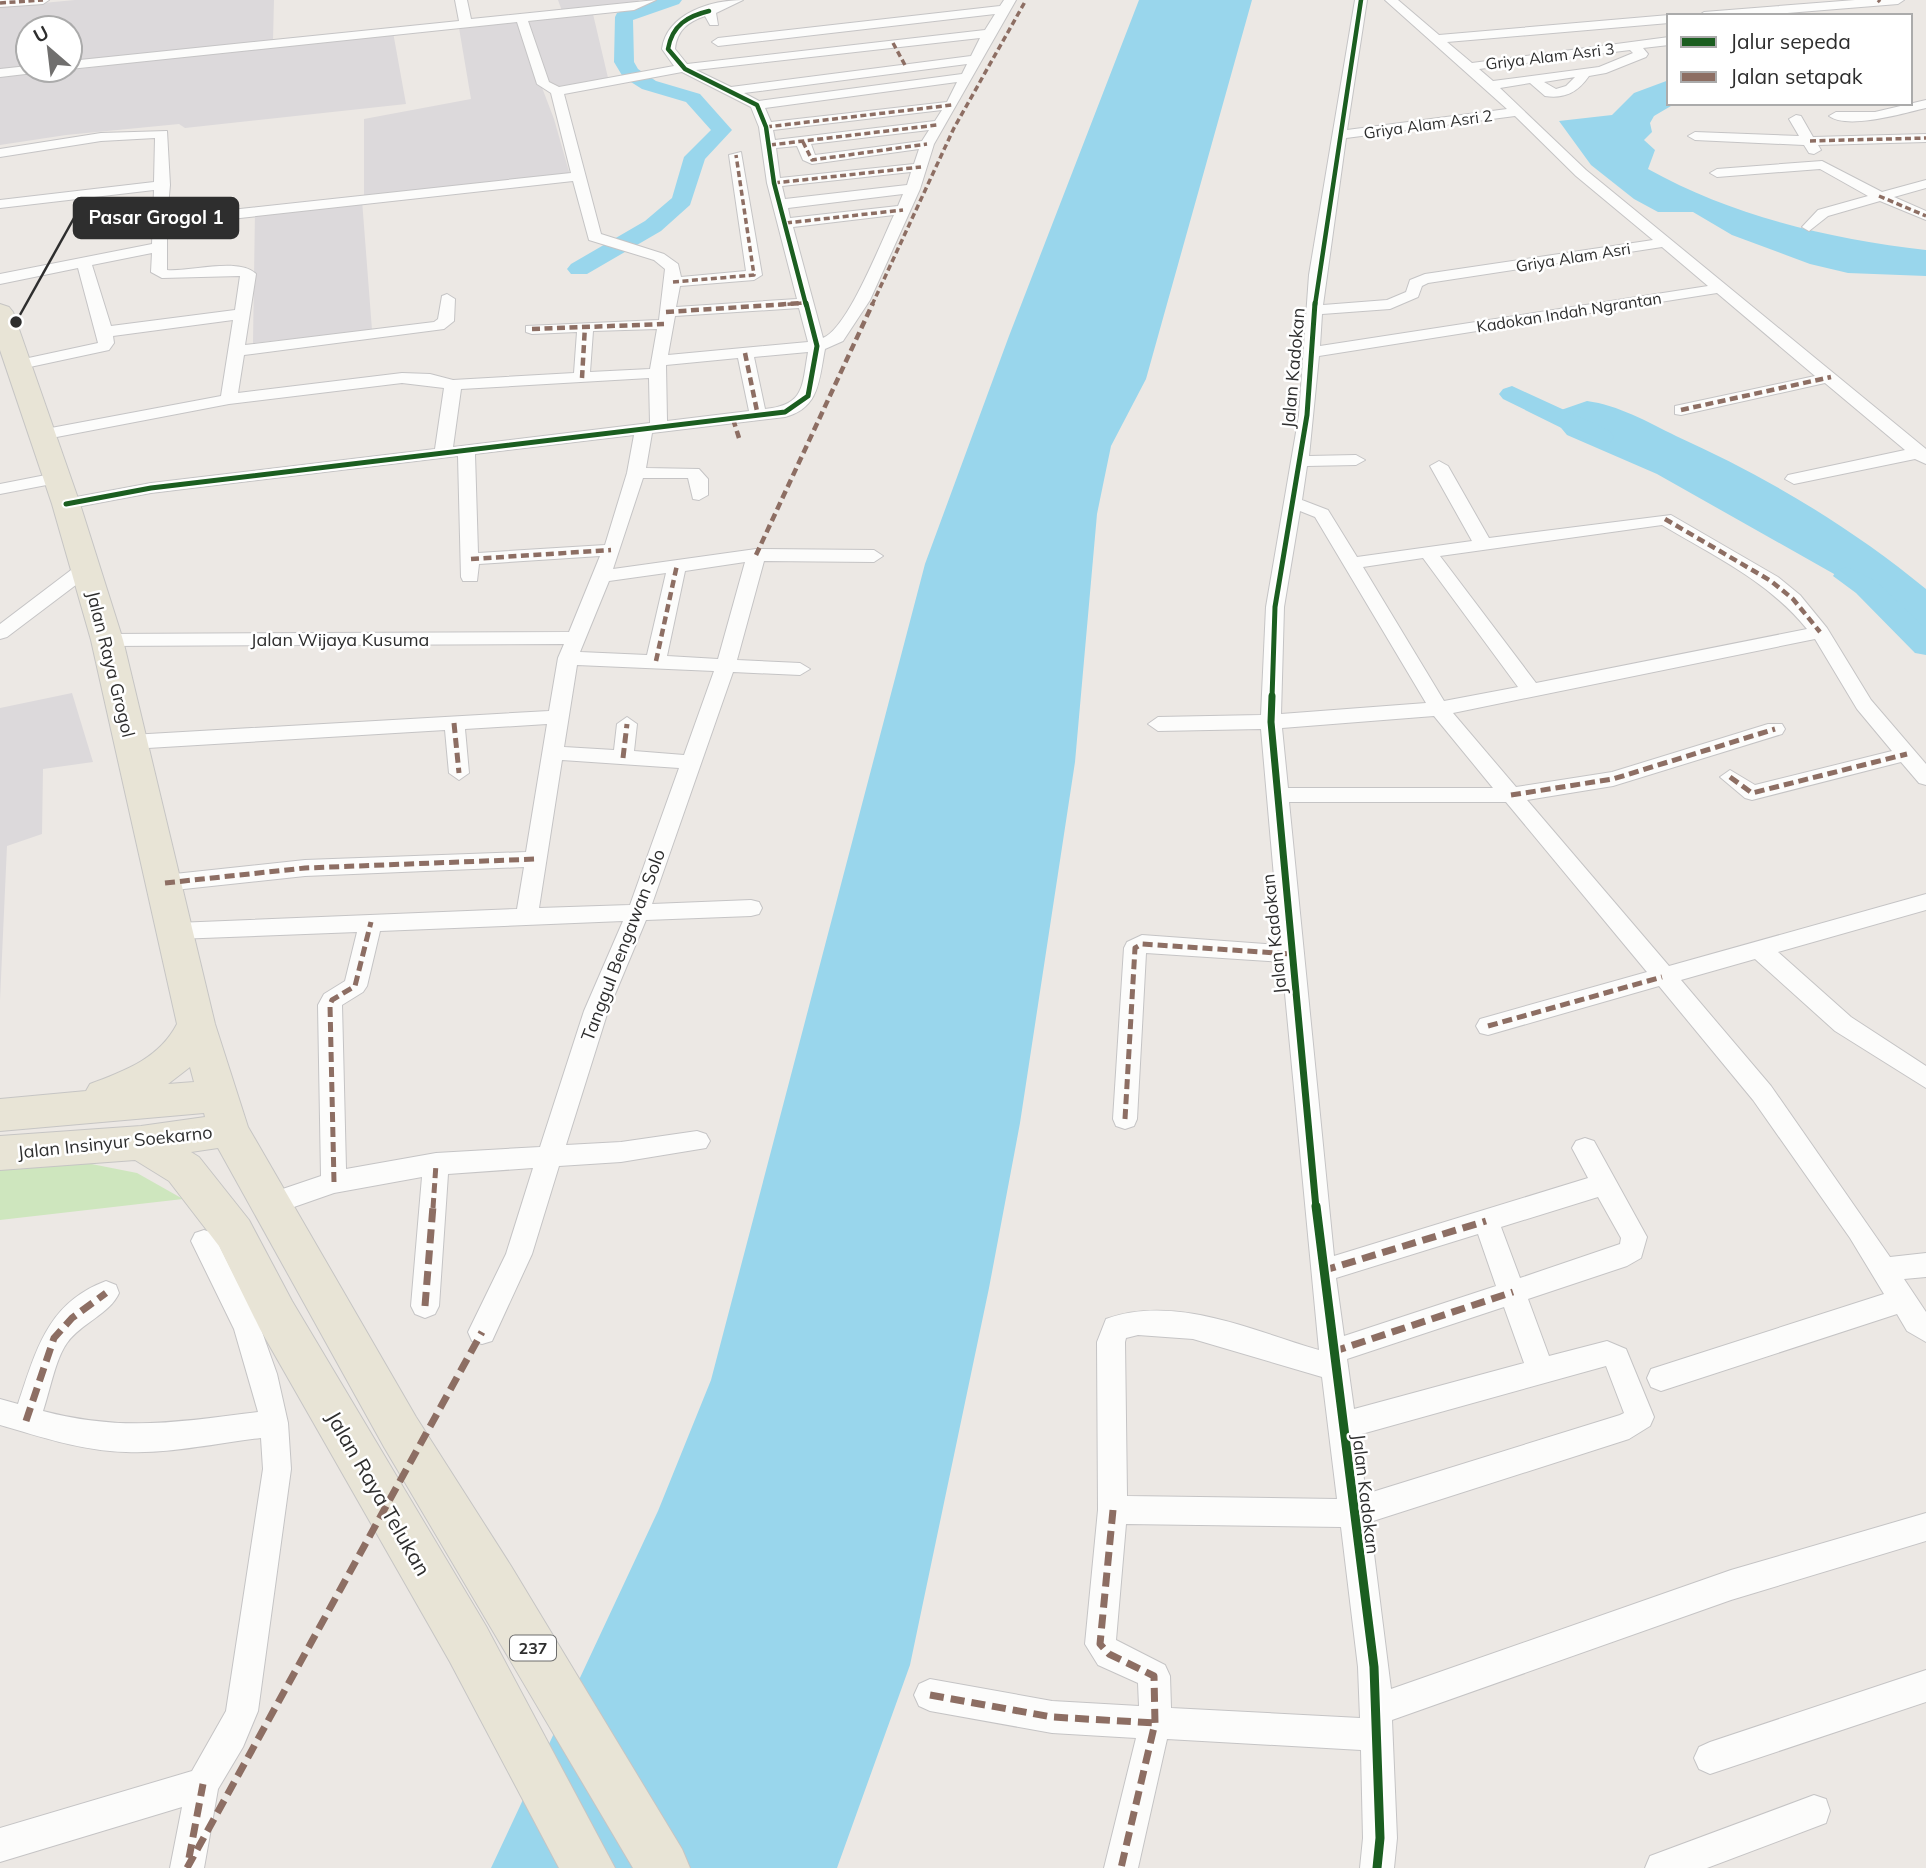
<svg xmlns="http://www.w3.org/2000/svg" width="1926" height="1868" font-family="Mulish,sans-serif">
<rect width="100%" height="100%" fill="#ece8e4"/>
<path fill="#dcd9db" d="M75,0H274L273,40L70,62V28H28V67L0,70V7Z
M558,0H640L634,3L562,11Z
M593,14L609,82L559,86L549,81L528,21Z
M517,22L554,119L570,175L364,198V119L471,99L459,28Z
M393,32L406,104L185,128L179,124L66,135L0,145V75L70,70Z
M362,200L372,330L253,343L255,211Z
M72,693L93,762L43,769L42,834L7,846L0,1000V708Z"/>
<path fill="#cee6be" d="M56,1157L137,1173L183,1199L0,1220V1163Z"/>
<path fill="#99d6ec" d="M1139,0H1252L1146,379L1111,446L1097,514L1075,762L1020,1123L989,1288L910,1665L837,1868H491L658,1511L711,1380L925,564L1009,336Z
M1669,80V103H1676L1654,116L1650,123L1652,132L1644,140L1655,150L1648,169C1732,216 1831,239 1926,250V276L1848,273L1810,264L1732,235L1693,212H1658L1634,199L1591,165L1559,121L1612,115L1634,93Z
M1587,401C1618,405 1648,422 1676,436C1767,477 1849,526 1926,589V636L1857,587L1657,474L1567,435L1557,423L1561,410Z"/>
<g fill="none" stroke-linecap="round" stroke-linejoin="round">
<path fill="#99d6ec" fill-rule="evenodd" d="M655,0H682L679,4L633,20L634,62L638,69L656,81L700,94L732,130L705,159L690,205L661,231L587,274H571L567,269L571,264L645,221L672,198L684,157L711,130L686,102L642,89L623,77L614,62L615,17L617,13Z
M1512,386L1610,431L1614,437L1610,443H1592L1503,399L1499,394L1503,389Z
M1847,567L1876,581L1926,629V655L1915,653L1856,593L1833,576L1837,570Z"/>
<defs>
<path id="street" d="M0,0H49L43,4L0,7Z
M455,0H467L471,19L656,0L634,10L528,21L549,82L559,87L674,66L662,49C667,13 712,0 743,0L716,13L718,25H710L705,16C688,22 677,30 675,49L687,64L985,30L995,14L718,46L712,42L718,38L1000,6L1004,0H1016L934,144L920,189L870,300L843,341L825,349C819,379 820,408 785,417L652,433L646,468L699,469L708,479V495L699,500L693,499L688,478H643L613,569L756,549L874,550L883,556L874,562L764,561L737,660L800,663L810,669L800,675L733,672L652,904L751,900L759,902L762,908L759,914L751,916L646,920L608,1011L566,1145L621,1142L697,1131L706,1134L710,1141L706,1148L621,1162L559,1166L532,1254L492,1341L482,1344L472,1341L468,1332L506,1254L533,1168L448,1174L439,1306L435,1314L425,1318L415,1314L411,1306L422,1177L334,1193L271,1215L262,1212L258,1204L262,1196L321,1176L318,1005L324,994L345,981L357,932L176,939L168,937L165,931L168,925L176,923L517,909L524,867L305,876L165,891L157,889L154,883L157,877L165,875L305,860L526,852L547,724L465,729L469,773L459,780L449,773L445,730L131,749L121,742L131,735L549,711L558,658L564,644L107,646L97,640L107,634L569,632L600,556L479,564L477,581H463L461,577L458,456L151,493L66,509L60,508L57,504L60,500L151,483L435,449L444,388L402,383L229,404L41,440L35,439L33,435L35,431L221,396L233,320L113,336L114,343L109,350L16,370L10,368V362L98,343L78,268L0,284V274L152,244L154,190L0,208V200L154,182L155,138L101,141L0,157V149L101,133L167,131L170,185L167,217L571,173L551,93L537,84L517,22L70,69V61L459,21ZM980,38L971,56L731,87L696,70ZM967,64L962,74L759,101L744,93ZM682,72L751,107L759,127L767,183L797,299L676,307L680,286L754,280L762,275L741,152L729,155L746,271L681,277L678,264L664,254L601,234L564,94ZM957,82L947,102L771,122L765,108ZM942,110L935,121L775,140L773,130ZM929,130L922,141L815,155L811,144ZM797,146L803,160L812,164L919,149L914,164L780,178L776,148ZM911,172L907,185L785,199L782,186ZM573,181L589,240L654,260L665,269L659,320L526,326V332L532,334L577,332L574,373L453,380L430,374L402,373L238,393L244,355L444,329L454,321L455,299L447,294L442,296L438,319L434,322L245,345L256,274C239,257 190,272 167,270V226ZM903,194L898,206L790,218L788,208ZM894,215C881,242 848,328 823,338L793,227ZM152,253L151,272L162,278L240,276L235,310L111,326L92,265ZM799,308L808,342L668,355L675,316ZM657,329L650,369L590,372L593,331ZM808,352C802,386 805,405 765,409L754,357ZM738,358L749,411L667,421L666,365ZM649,378L650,423L453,447L461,389ZM634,435L627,473L605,545L478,553L475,454ZM745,562L718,659L667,656L685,571ZM666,573L647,655L580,652L609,581ZM577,665L714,671L684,755L634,751L637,724L627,717L617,724L614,750L564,747ZM562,760L679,768L630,905L539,908ZM623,921L584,1011L540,1147L436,1153L346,1169L342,1005L363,992L367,986L380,931Z
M1355,0H1367L1347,130L1507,109L1385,0H1398L1439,35L1669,15L1671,16L1669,23L1447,42L1472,63L1669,37V45L1643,48L1648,54L1646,57L1606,73L1589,76C1578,92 1565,99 1545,96L1530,83L1500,88L1586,170L1926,449V464L1915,459L1794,484L1785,479L1788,475L1905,450L1825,383L1681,415L1675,414V406L1815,376L1717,293L1319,356L1309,456L1356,455L1365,460L1356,465L1307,466L1302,500L1328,510L1357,557L1472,541L1430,466L1439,461L1448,466L1489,538L1671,515L1778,577L1800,595L1827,628L1871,700L1926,764V785L1919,783L1901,762L1752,800L1745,798L1720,777L1730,770L1755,785L1892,751L1857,709L1815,639L1453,713L1516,787L1612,772L1768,724H1782L1785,729L1782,734L1613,786L1527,800L1669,966L1926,894V910L1778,952L1851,1017L1926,1066V1088L1835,1031L1755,959L1681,980L1771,1086L1890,1257L1926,1253V1277L1904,1279L1926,1312V1342L1907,1331L1897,1314L1661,1391L1651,1387L1647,1378L1651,1369L1884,1294L1850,1238L1753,1100L1659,986L1488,1035L1480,1033L1476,1026L1480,1019L1647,972L1506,802H1289L1334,1256L1588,1178L1572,1148L1576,1141L1585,1138L1594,1141L1647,1237L1641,1258L1627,1266L1528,1299L1549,1356L1607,1341L1626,1349L1654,1417L1650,1426L1629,1439L1370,1522L1391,1689L1731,1570L1926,1513V1541L1731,1600L1392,1720L1397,1838L1394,1868H1360L1363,1838L1361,1750L1167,1739L1138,1868H1104L1136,1738L1052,1733L930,1711L919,1706L914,1695L919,1684L930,1679L1052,1701L1139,1706L1138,1683L1098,1665L1085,1644L1098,1510L1097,1342L1106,1319C1175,1294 1253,1331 1319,1350L1282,962L1146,953L1137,1119L1134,1126L1125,1129L1116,1126L1113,1119L1124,948L1127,942L1142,935L1280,945L1261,729L1158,731L1148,724L1158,717L1261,715L1266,607L1299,415L1309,275ZM1630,50L1633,53L1599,67L1493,81L1479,69ZM1575,77L1566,86L1556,89L1544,82ZM1515,116L1576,176L1653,240L1425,274L1410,280L1406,292L1387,300L1323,305L1346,138ZM1662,247L1708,286L1320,346L1322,314L1390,309L1418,297L1422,286L1428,283ZM1300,511L1315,517L1426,703L1281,714L1284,607ZM1662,525C1714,556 1768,581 1807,629L1536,683L1440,556ZM1423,558L1518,687L1444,701L1363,567ZM1434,716L1493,788H1288L1282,728ZM1598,1197L1621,1238L1620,1244L1520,1278L1501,1227ZM1478,1234L1496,1286L1344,1336L1336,1278ZM1504,1307L1524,1363L1354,1409L1347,1359ZM1138,1335L1193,1339L1322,1377L1337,1499L1127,1496L1125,1342L1126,1338ZM1606,1366L1624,1413L1620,1415L1366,1494L1358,1435ZM1126,1524L1341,1527L1358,1667L1360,1718L1171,1708L1170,1676L1165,1665L1116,1640Z
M1855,0H1904L1898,4L1751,16H1698L1704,12Z
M28,66V70H35L34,73L0,77V69Z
M1926,100V108C1904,113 1848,130 1829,116L1836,112H1875Z
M1796,115L1801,116L1813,137L1926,134V142L1818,145L1821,150L1814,154L1809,153L1804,145L1695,140L1688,136L1695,132L1799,136L1789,119Z
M1822,161L1882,192L1926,180V188L1894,197L1926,211V220L1880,201L1828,216L1809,231L1802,227L1818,210L1868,196L1820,169L1717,177L1710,173L1717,169Z
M56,473L62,474L65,478L62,482L0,494V484Z
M86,562L95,568L93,572L7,637L0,639V624L79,564Z
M204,1230L213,1233L261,1329L277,1374L288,1423L291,1469L258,1711L243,1747L218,1789L204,1868H170L182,1807L0,1862V1828L192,1771L226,1711L263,1469L261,1438C216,1443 171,1454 126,1452C83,1451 41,1437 0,1425V1399L18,1404C36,1351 47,1303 106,1281L116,1285L119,1293C110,1314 81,1323 67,1343C55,1360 50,1391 43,1411C123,1432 178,1422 258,1412L234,1329L191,1241L195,1233Z
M1926,1670V1702L1710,1774L1699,1769L1694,1758L1699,1747L1710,1742Z
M1814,1795L1826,1799L1830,1811L1826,1823L1707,1868H1645L1650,1856Z"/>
<path id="primary" d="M0,304L9,307L13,312L80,504L123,640L215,1024L248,1127L416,1417L511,1566L682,1849L690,1868H633L384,1447L218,1148L191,1152L199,1157L249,1220L292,1301L486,1626L615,1868H559L450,1662L260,1329L219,1246L169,1181L135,1160L0,1170V1136L141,1126L205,1117L204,1113L0,1131V1099L86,1091L90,1084C124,1071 159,1059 177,1024L91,640L52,504L0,350ZM190,1067L194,1082L168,1084Z"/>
</defs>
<use href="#street" stroke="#c5c4c5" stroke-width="2"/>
<use href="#primary" stroke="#c6c5c4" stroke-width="2"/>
<use href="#street" fill="#fcfcfb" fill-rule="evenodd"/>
<use href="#primary" fill="#e8e4d6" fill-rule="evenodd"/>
<path stroke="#8d6e63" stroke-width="3.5" stroke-dasharray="6 3.5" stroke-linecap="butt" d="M1878,0L1880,2
M0,3L43,0
M893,43L906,67
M766,127L952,105
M1810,141L1926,138
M803,142L812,160L927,144
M770,145L937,125
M774,183L921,167
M1879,196L1926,216
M786,223L903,210
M673,282L754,275L736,155
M778,305L803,303
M872,305L954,128L1026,0"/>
<path stroke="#8d6e63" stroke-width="4.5" stroke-dasharray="8 4.5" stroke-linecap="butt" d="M666,312L803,303
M532,329L664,324
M745,353L758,416
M582,378L585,326
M1681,410L1831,377
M733,419L739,438
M1665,519L1771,581L1793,599L1820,632
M756,555L873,303
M471,559L611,550
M656,661L677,565"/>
<path stroke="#8d6e63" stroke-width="5" stroke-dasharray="10 5" stroke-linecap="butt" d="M454,723L459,773
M623,758L627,724
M1730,777L1752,793L1907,754
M1511,795L1613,779L1775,729
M165,883L305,868L536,859
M1488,1026L1662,977
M1125,1119L1135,948L1142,944L1292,954
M334,1182L330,1005L332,1000L355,986L371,922
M433,1208L436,1164"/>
<path stroke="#8d6e63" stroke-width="7" stroke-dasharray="14 7" stroke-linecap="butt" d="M1322,1271L1486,1221
M425,1306L433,1206
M1332,1352L1513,1292
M26,1421L54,1338L72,1318L106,1293
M1113,1510L1100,1644L1109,1654L1154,1676L1155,1723L1121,1868
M930,1695L1052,1717L1155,1723
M189,1858L203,1784
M187,1868L482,1332"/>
<defs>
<path id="cycleway-far3" d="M709,11C688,16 672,25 668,49L685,69L757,105L766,127L774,183L806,305
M1315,305L1361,0"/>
<path id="cycleway-far2" d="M66,504L151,488L785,412L808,396L817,346L806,303
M1272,698L1275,607L1307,415L1315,303"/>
<path id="cycleway-far1" d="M1272,696L1271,722L1316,1208"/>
<path id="cycleway" d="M1316,1206L1374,1667L1380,1838L1377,1868"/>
</defs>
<use href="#cycleway-far3" stroke="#fff" stroke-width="7"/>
<use href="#cycleway-far2" stroke="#fff" stroke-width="9"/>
<use href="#cycleway-far1" stroke="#fff" stroke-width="11"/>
<use href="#cycleway" stroke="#fff" stroke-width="13"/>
<use href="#cycleway-far3" stroke="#1b5e20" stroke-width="4.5"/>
<use href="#cycleway-far2" stroke="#1b5e20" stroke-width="5"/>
<use href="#cycleway-far1" stroke="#1b5e20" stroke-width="7"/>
<use href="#cycleway" stroke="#1b5e20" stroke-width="9"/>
</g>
<g text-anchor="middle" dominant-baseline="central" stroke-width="5" stroke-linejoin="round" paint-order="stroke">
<g font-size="16" fill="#2e2e2e" stroke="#fff">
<text transform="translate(1550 56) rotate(-7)">Griya Alam Asri 3</text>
<text transform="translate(1428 124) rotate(-8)">Griya Alam Asri 2</text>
<text transform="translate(1573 257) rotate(-9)">Griya Alam Asri</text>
<text transform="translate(1569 312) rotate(-9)">Kadokan Indah Ngrantan</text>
</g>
<rect fill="#fff" stroke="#6d6d6d" stroke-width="2" x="510" y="1635.5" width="46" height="25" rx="5"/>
<g font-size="16" font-weight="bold" fill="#2e2e2e">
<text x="533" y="1648">237</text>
</g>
<g font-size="18" fill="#2e2e2e" stroke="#fff">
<text transform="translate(1293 368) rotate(-85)">Jalan Kadokan</text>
<text x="340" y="639">Jalan Wijaya Kusuma</text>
<text transform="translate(111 664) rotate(76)">Jalan Raya Grogol</text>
<text transform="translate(1274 934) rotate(-96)">Jalan Kadokan</text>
<text transform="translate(623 945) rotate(-69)">Tanggul Bengawan Solo</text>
<text transform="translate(115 1142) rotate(-6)">Jalan Insinyur Soekarno</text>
<text transform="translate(1366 1494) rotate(83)">Jalan Kadokan</text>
</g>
<g font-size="21" fill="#2e2e2e" stroke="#fff">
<text transform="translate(379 1493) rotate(60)">Jalan Raya Telukan</text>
</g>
</g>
<path fill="none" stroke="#2e2e2e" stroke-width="2.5" d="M16 322L74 218"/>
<circle fill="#2e2e2e" stroke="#fff" stroke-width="2.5" cx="16" cy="322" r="7"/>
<rect fill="#2e2e2e" stroke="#2e2e2e" stroke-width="2.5" x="74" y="198" width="164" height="40" rx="7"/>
<g font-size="19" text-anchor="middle" font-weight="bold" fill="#fff">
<text x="156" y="224">Pasar Grogol 1</text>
</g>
<rect x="1667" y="14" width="245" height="91" fill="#ffffff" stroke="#ababab" stroke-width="2"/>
<rect x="1681" y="37" width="35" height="10" fill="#1b5e20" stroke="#ababab" stroke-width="2"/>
<text x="1730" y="49" font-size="21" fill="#2e2e2e">Jalur sepeda</text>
<rect x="1681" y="72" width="35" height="10" fill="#8d6e63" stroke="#ababab" stroke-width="2"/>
<text x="1730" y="84" font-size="21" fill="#2e2e2e">Jalan setapak</text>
<g transform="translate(49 49) rotate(332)"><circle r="33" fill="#ffffff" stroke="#ababab" stroke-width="2"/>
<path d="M0-5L12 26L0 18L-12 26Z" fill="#706f6e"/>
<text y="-10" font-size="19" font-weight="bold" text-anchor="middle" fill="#2e2e2e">U</text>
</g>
</svg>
